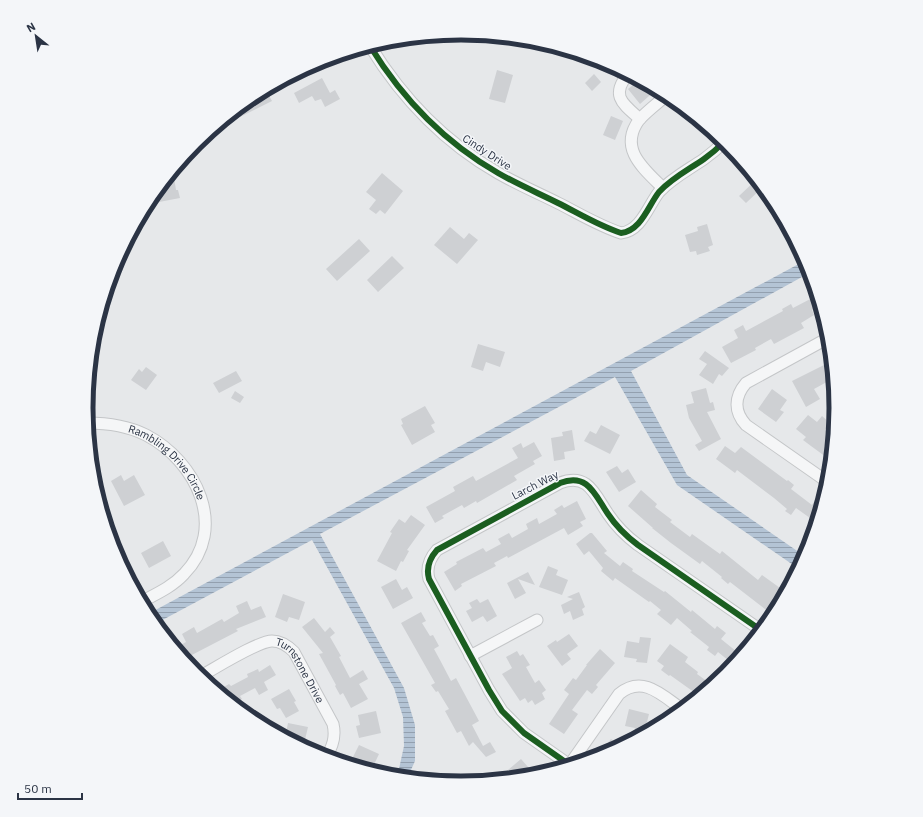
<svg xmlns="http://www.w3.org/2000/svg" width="923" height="817" font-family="'IBM Plex Sans',sans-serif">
<defs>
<pattern id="water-rules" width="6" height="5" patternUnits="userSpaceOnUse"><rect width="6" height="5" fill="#b4c4d5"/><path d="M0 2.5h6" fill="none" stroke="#93a0af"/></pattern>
</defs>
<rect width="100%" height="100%" fill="#e6e8ea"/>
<path fill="url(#water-rules)" d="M806,260L811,272L631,371L687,475L806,557L799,569L677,485L615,377L320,534L404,688L415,725V761L407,779L397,778L404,746L403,717L394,688L312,540L155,624L148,614Z"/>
<path fill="#ced0d3" d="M497,70L513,75L505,103L489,99Z
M594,74L601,82L592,91L585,83Z
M322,78L330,93L335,90L340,99L325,107L321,99L315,101L312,96L299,103L294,93Z
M639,80L657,89L640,104L628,89Z
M266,90L272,101L240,117L236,110L253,96Z
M611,116L623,121L615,140L603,135Z
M173,171L176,190H178L180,198L159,202L157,191Z
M382,173L403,191L385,214L380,210L376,214L369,209L376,200L366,192Z
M757,179L763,187L746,203L739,196Z
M707,224L713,245L708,247L710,251L697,255L696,251L690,252L685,235L698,231L697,227Z
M450,227L464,239L469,233L478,240L457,264L434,245Z
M359,239L370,251L337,281L326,269Z
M392,256L404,268L378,292L367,280Z
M818,295L821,305L812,310L814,315L801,323L804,328L774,344L771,339L755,348L756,350L731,363L722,347L738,338L734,330L743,325L746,331L783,311L782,309L791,304L793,308Z
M478,344L505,352L500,367L486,362L483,371L471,367Z
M705,351L729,368L722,376L719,374L713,384L699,375L707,364L699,359Z
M832,361L834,378L814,389L820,399L806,407L792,381Z
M146,367L157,375L146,390L131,380L139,369L142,372Z
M236,371L242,381L219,393L213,383Z
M706,388L710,403L713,402L715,410L707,412L721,439L699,451L695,445L702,441L689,418L686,405L694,403L691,392Z
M772,389L787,400L780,410L784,412L776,422L758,409Z
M235,391L244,397L240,403L231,398Z
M425,406L435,423L431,425L435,432L412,445L401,425L403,424L401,419Z
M808,415L817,422L822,416L830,423L825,430L834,437L832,458L828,455L826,457L811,446L803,440L806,437L796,429Z
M601,425L620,435L610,454L584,441L590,431L596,434Z
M572,430L575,450L564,452L565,459L554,461L551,438L563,436L562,432Z
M534,442L542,456L533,461L535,464L514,476L517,480L477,503L476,501L464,508L462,505L442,516L444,518L435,523L426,507L455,491L453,487L473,476L476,481L518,458L512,448L521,443L523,448Z
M725,446L735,453L741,447L787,481L788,480L794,485L791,489L812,505L815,500L823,505L817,523L796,508L791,515L785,511L787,509L774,498L737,470L735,473L716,459Z
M617,466L622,473L628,469L636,482L619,492L606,472Z
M121,475L124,481L134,475L145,495L124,506L111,481Z
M641,490L657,504L655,507L672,520L670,522L690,537L692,534L720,554L722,551L758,580L762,575L787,593L774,616L730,582L728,584L721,578L722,577L702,561L700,564L671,543L652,528H653L628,506Z
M577,501L586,519L580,522L583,526L568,535L564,528L508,558L507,556L494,563L496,566L461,584L462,586L455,591L444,572L457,564L456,562L483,548L486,552L501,544L498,539L509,533L512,538L528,529L526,524L537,518L539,524L557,514L554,510L562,505L564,508Z
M411,515L425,525L407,550L409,551L403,562L401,561L396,571L377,561L392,533L390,532L399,519L405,523Z
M590,533H592L607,551L604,553L620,566L623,562L633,569L632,571L664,592L665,591L691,612L692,610L715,629L717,626L726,633L721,639L742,656L734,665L718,652L715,656L707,650L709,647L690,632L692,631L677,618L671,625L657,614L661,610L650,601L649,602L615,578L613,581L601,571L603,568L589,551L584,555L576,544Z
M163,541L171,556L149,568L141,553Z
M548,566L558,570L556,575L568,580L562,595L539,587Z
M528,572L535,585L518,579L526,593L515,599L507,583Z
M396,579L402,590L407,587L413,598L393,609L381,587Z
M579,592L585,607L582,609L584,615L573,620L570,611L564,614L561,605L573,599L567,597Z
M283,594L305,602L299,620L289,617L287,622L275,617Z
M477,599L480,603L488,599L497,616L487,622L483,616L472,622L466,611L472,608L469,603Z
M247,601L251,610L261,606L266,617L236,629L238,631L186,658L179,646L186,642L182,634L194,627L197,633L222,619L224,622L239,613L236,606Z
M421,612L426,621L422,623L430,636L433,635L439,646L434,649L440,660L451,681L456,678L479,721L472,725L483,746L490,742L496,752L486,757L473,742L469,746L461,731L457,733L445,711L449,709L438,691L436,692L431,685L435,683L401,623Z
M314,618L325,632L330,627L335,633L330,637L341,656L339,657L350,678L363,670L368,679L359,684L368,699L351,708L343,693L340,695L335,686L336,685L319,654L323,653L302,627Z
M569,634L578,646L567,654L571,659L562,666L547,646L556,640L557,642Z
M640,637L651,638L647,663L636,662L637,659L624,657L627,641L639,643Z
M670,644L688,657L685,662L698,672L697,674L708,682L698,695L670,675L669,676L661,670L664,666L657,661Z
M600,649L615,663L596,685L598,687L592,694L587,690L572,710L578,714L564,734L549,724L569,694L564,690L573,678L576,680L587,665H586Z
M517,651L520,656L523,654L530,665L526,667L535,683L539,680L546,690L542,693L545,699L535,705L532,700L528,703L525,698L520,701L502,674L512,668L506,657Z
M270,665L276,675L264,682L268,690L259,695L255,688L240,696L242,699L234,703L233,700L230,702L217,691L229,684L231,686L248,677L247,674L258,669L259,672Z
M289,689L296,701L294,702L299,711L286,718L280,708L277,709L271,699Z
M629,709L649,714L644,734L634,733L635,728L625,726Z
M376,711L381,733L359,738L356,726L360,725L358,715Z
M288,723L308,727L303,748L285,738Z
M611,739L621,747L605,756L596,758Z
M359,745L379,754L371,771L349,765Z
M521,759L536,776L506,780L502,775Z"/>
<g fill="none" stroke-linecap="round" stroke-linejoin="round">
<defs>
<g id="minor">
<path d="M370,46C402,98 444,142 498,173C517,184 538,193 558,203C578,213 599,226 621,233C641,231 648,206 659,192C672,178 688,170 704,159C711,154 718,148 725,141"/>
<path d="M628,74C610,96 623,104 640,119"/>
<path d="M663,188C644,169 618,149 639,120C647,111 658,103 667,95"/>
<path id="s1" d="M87,423C108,423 128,426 146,435C196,461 229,528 184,574C172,587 156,594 141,602"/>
<path d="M829,483L746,425C734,412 734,397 746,383L830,337"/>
<path d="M470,656L537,620"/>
<path id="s2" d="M199,677C214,669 258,641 272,641C281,641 288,646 294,652L333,724C336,737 333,747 325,758"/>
<path d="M571,766L524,733L502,711L489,690L429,579C426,568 429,559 437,550L560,483C588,472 595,495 608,514C616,526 626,536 638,545L762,631"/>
<path d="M568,767L619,694C643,674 663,696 683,710"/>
</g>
</defs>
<use href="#minor" stroke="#c4c6c8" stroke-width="13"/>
<use href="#minor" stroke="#f5f6f7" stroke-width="11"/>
<defs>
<path id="cycleway" d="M370,46C402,98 444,142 498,173C517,184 538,193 558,203C578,213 599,226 621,233C641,231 648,206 659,192C672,178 688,170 704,159C711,154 718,148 725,141
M571,766L524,733L502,711L489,690L429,579C426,568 429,559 437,550L560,483C588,472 595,495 608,514C616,526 626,536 638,545L762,631"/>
</defs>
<use href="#cycleway" stroke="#f4f6f9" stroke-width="8"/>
<use href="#cycleway" stroke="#1b5e20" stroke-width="6"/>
</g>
<g text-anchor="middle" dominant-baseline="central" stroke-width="3" stroke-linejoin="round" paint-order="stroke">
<g font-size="11" fill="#2b3445" stroke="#f4f6f9">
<text transform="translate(487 152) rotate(33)">Cindy Drive</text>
<text stroke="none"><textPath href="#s1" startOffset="95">Rambling Drive Circle</textPath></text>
<text transform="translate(535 485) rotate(-27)">Larch Way</text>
<text stroke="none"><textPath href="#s2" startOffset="125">Turnstone Drive</textPath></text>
</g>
</g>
<path d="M0 0H923V817H0ZM93 408a368 368 0 1 1 736 0a368 368 0 1 1-736 0Z" fill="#f4f6f9" fill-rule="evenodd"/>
<path fill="none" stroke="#2b3445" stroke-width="5" d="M93 408a368 368 0 1 1 736 0a368 368 0 1 1-736 0Z"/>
<g transform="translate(36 36) rotate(330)" stroke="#f4f6f9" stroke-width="3" paint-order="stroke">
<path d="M0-3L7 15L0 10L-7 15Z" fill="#2b3445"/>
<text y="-6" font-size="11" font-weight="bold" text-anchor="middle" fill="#2b3445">N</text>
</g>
<path d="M18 793v6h64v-6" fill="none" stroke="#2b3445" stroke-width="2"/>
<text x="24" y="793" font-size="12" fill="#2b3445" stroke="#f4f6f9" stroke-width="3" paint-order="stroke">50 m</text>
</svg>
